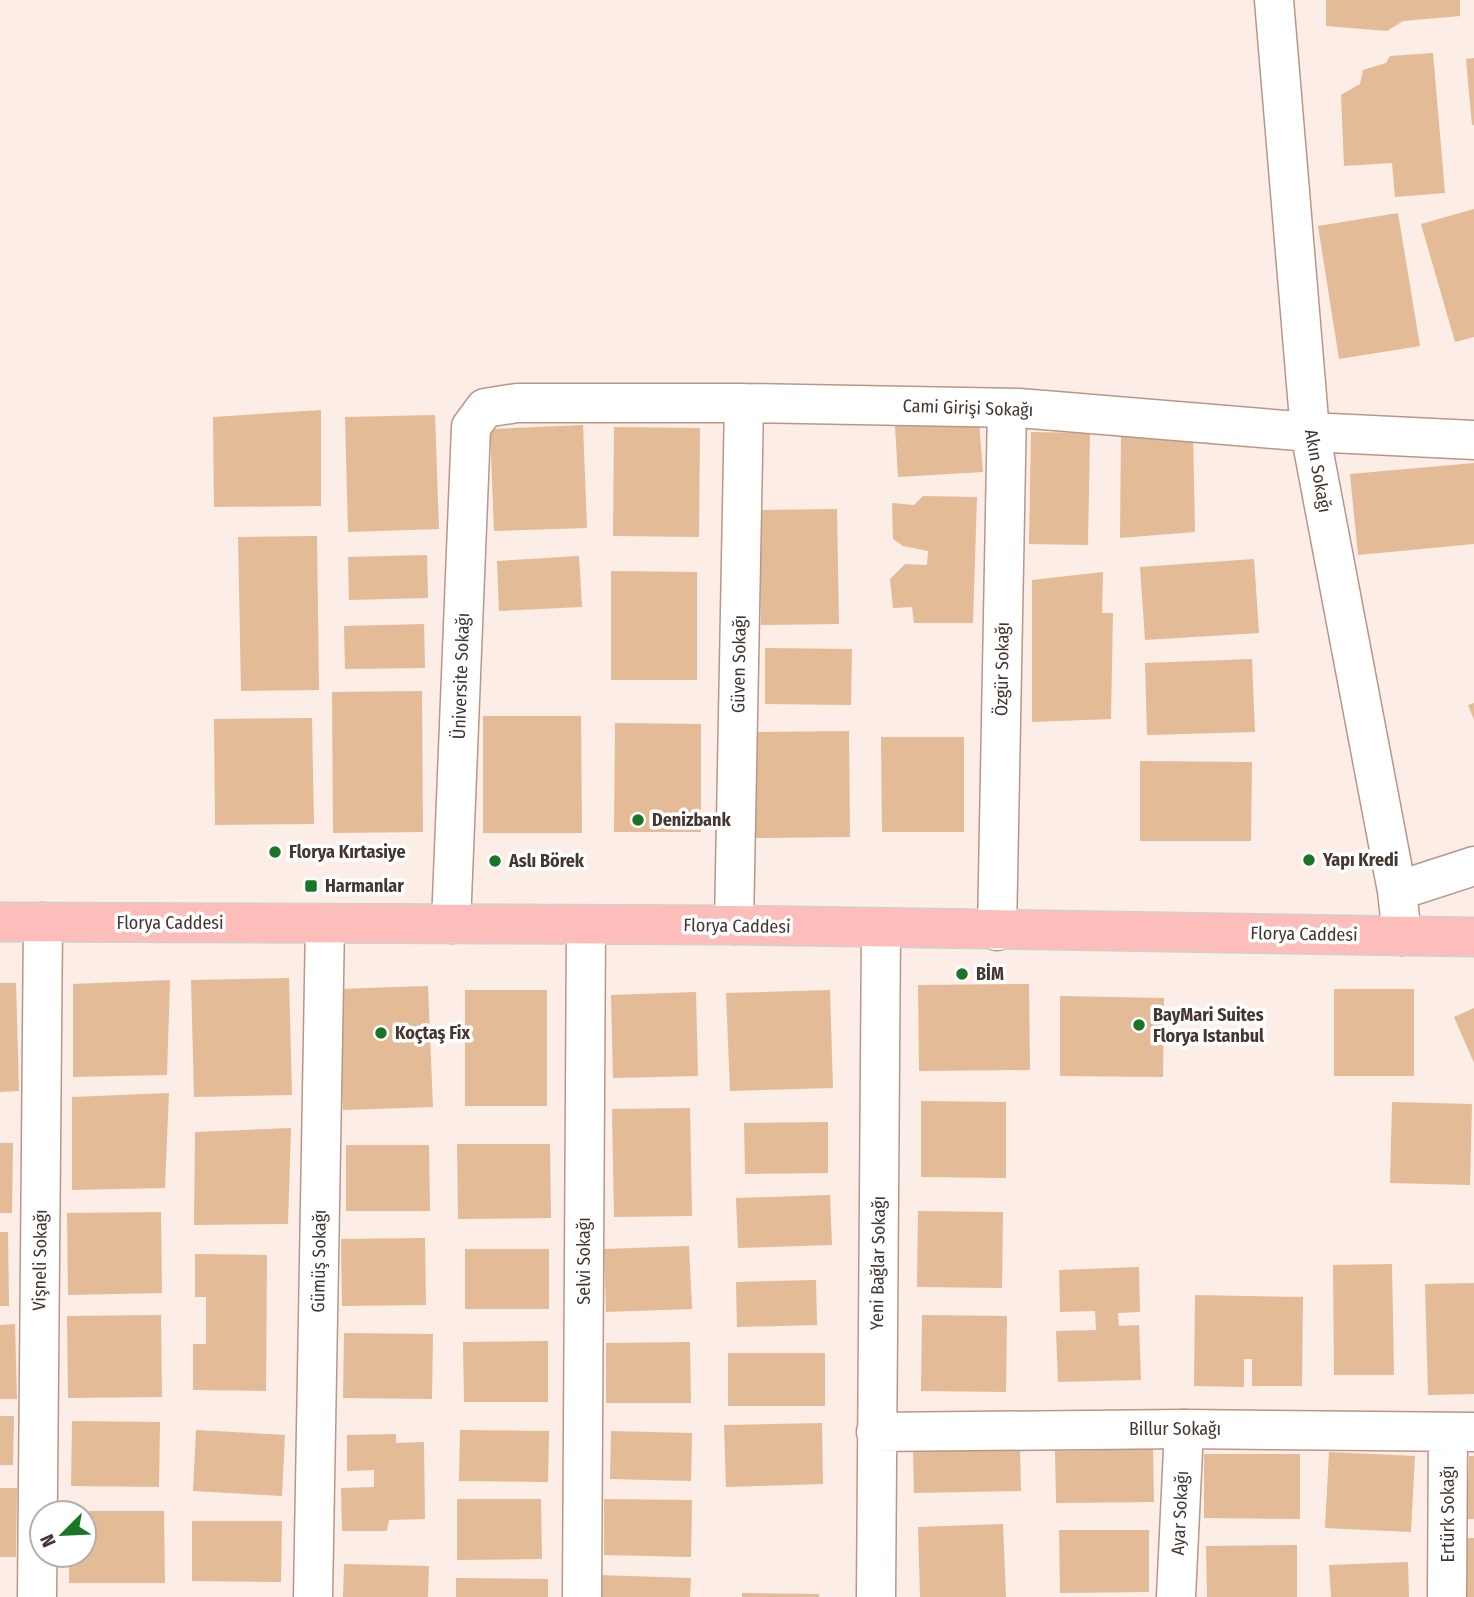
<svg xmlns="http://www.w3.org/2000/svg" width="1474" height="1597" font-family="'Fira Sans Condensed',sans-serif">
<rect width="100%" height="100%" fill="#fcede7"/>
<path fill="#e3bb96" d="M1326,0H1460V16L1403,21L1387,31L1326,26Z
M1433,53L1445,193L1395,197L1392,163L1344,166L1341,95L1360,84L1363,70L1386,63L1390,56Z
M1474,58V125H1472L1466,59Z
M1474,209V337L1455,342L1421,224Z
M1398,213L1420,346L1339,359L1318,226Z
M321,410V506L214,507L213,417Z
M435,415L439,529L348,532L345,417Z
M979,420L983,472L898,477L895,426Z
M583,425L587,528L494,531L490,429Z
M614,427L700,428L699,537L613,536Z
M1031,432L1090,433L1088,545L1029,544Z
M1121,432H1193L1195,532L1120,538Z
M1474,463V544L1358,555L1350,474Z
M923,496L977,497L973,623H914L912,607L893,608L890,579L905,564L927,565L928,551L903,546L893,539L892,503L914,505Z
M837,509L839,624L761,625L759,510Z
M317,536L319,690L241,691L238,537Z
M427,555L428,598L349,600L348,557Z
M579,556L582,607L499,611L497,561Z
M1254,559L1259,633L1145,640L1140,567Z
M611,571L697,572V680H611Z
M1103,572L1102,613H1113L1111,719L1032,722V580Z
M424,624L425,668L345,669L344,626Z
M765,648L852,649L851,705L765,704Z
M1252,659L1255,732L1147,735L1145,663Z
M422,691L423,832L333,833L332,692Z
M1474,703V720L1468,705Z
M483,716H581L582,833H483Z
M312,718L314,824L215,825L214,719Z
M615,723L701,724V832H614Z
M849,731L850,837L755,838L754,732Z
M881,737H964V832H882Z
M1140,761L1252,762L1251,841H1140Z
M289,978L292,1095L194,1097L191,980Z
M170,980L167,1075L73,1077V984Z
M0,983H16L19,1091L0,1092Z
M1029,984L1030,1070L919,1071L918,985Z
M428,986L433,1107L343,1110L338,989Z
M1334,989H1414V1076H1334Z
M465,990H547V1106H465Z
M830,990L833,1088L730,1091L726,993Z
M696,992L698,1076L613,1078L611,995Z
M1060,996L1164,998L1163,1077L1060,1076Z
M1474,1008V1063L1454,1017Z
M169,1093L165,1188L72,1190V1097Z
M921,1101L1006,1102V1178L921,1177Z
M1392,1102L1472,1104L1470,1185L1390,1183Z
M690,1108L692,1216L614,1217L612,1109Z
M828,1122V1173L745,1174L744,1123Z
M291,1128L288,1224L194,1225L195,1132Z
M0,1143H13L12,1213H0Z
M457,1144H550L551,1218L458,1219Z
M346,1145H429L430,1211H346Z
M830,1195L832,1245L738,1248L736,1198Z
M918,1211L1003,1212L1002,1288L917,1287Z
M161,1212L162,1293L68,1295L67,1213Z
M0,1232H8L9,1306H0Z
M425,1238L426,1305L342,1306L341,1239Z
M689,1246L692,1309L606,1312L604,1249Z
M465,1249H549V1309H465Z
M195,1254L267,1255L266,1391L193,1390V1344H206V1297H195Z
M1392,1264L1394,1375H1334L1333,1265Z
M1139,1267L1140,1312L1118,1313L1119,1326L1139,1325L1141,1380L1058,1382L1056,1331L1096,1330L1095,1311L1060,1312L1059,1270Z
M816,1280L817,1325L737,1327L736,1282Z
M1474,1283V1394L1428,1395L1425,1284Z
M1195,1295L1303,1297L1302,1386H1252V1359H1244V1387L1194,1386Z
M161,1315L162,1397L68,1398L67,1316Z
M922,1315L1007,1316L1006,1392L921,1391Z
M15,1324L17,1399H0V1325Z
M344,1333L433,1334L432,1399L343,1398Z
M548,1341V1402H464L463,1342Z
M690,1342L691,1403H606V1343Z
M728,1353H825V1406H728Z
M0,1416H14L13,1465H0Z
M72,1421L160,1422L159,1487L71,1486Z
M822,1423L823,1484L726,1487L724,1425Z
M196,1430L285,1435L282,1496L193,1491Z
M460,1430L549,1431L548,1482L459,1481Z
M611,1431L692,1433L691,1481L610,1479Z
M396,1434V1443L424,1442L425,1519L389,1520L387,1531H342L341,1488L374,1487V1470L347,1471V1435Z
M1020,1447L1021,1491L914,1493L913,1449Z
M1153,1449L1154,1502L1056,1503L1055,1451Z
M1329,1452L1415,1456L1411,1532L1325,1528Z
M1204,1454H1300V1519L1204,1518Z
M1469,1456H1474V1519H1467Z
M0,1488H17L16,1557H0Z
M457,1499H541L542,1559L457,1560Z
M604,1499L692,1500L691,1557L604,1555Z
M84,1511H164L165,1583H69V1555H84Z
M192,1521H282L281,1582L192,1581Z
M1003,1524L1006,1597H920L918,1527Z
M1059,1530H1149V1592L1060,1593Z
M1465,1538H1474V1597H1465Z
M1297,1545V1597H1207L1206,1546Z
M1408,1562L1409,1597H1331L1329,1565Z
M344,1564L429,1566L428,1597H343Z
M600,1575L691,1578L690,1597H600Z
M456,1578L548,1579V1597H456Z
M742,1593L819,1594V1597H742Z"/>
<g fill="none" stroke-linecap="round" stroke-linejoin="round">
<defs>
<path id="minor" d="M1274,0L1310,432L1397,891L1402,936
M1397,891L1474,866
M451,924L471,427L485,408L517,403H744L1019,408L1310,432L1474,440
M734,925L744,403
M997,931L1007,408
M876,1432L1184,1429L1474,1432
M37,1597L43,922
M313,1597L325,924
M582,1597L586,925
M876,1597L881,929
M1176,1597L1184,1429
M1447,1597L1448,1432"/>
<path id="major" d="M0,922L734,925L1474,937"/>
</defs>
<use href="#minor" stroke="#b89788" stroke-width="41"/>
<use href="#major" stroke="#d2cfcd" stroke-width="41"/>
<use href="#minor" stroke="#fff" stroke-width="38"/>
<use href="#major" stroke="#fdbebb" stroke-width="38"/>
</g>
<g fill="#197626" stroke="#fff" stroke-width="2.5">
<circle cx="638" cy="820" r="7"/>
<circle cx="275" cy="852" r="7"/>
<circle cx="1309" cy="860" r="7"/>
<circle cx="495" cy="861" r="7"/>
<rect x="304" y="879" width="14" height="14" rx="3.5"/>
<circle cx="962" cy="974" r="7"/>
<circle cx="1139" cy="1025" r="7"/>
<circle cx="381" cy="1033" r="7"/>
</g>
<g text-anchor="middle" dominant-baseline="central" stroke-width="7" stroke-linejoin="round" paint-order="stroke">
<g font-size="18" fill="#443630" stroke="#fff">
<text transform="translate(968 408) rotate(2)">Cami Girişi Sokağı</text>
<text transform="translate(1318 471) rotate(80)">Akın Sokağı</text>
<text transform="translate(739 664) rotate(-89)">Güven Sokağı</text>
<text transform="translate(1002 669) rotate(-89)">Özgür Sokağı</text>
<text transform="translate(461 676) rotate(-88)">Üniversite Sokağı</text>
<text x="170" y="923">Florya Caddesi</text>
<text transform="translate(737 926) rotate(1)">Florya Caddesi</text>
<text transform="translate(1304 934) rotate(1)">Florya Caddesi</text>
<text transform="translate(40 1260) rotate(-89)">Vişneli Sokağı</text>
<text transform="translate(319 1261) rotate(-89)">Gümüş Sokağı</text>
<text transform="translate(584 1261) rotate(-90)">Selvi Sokağı</text>
<text transform="translate(878 1263) rotate(-89)">Yeni Bağlar Sokağı</text>
<text x="1175" y="1429">Billur Sokağı</text>
<text transform="translate(1180 1513) rotate(-87)">Ayar Sokağı</text>
<text transform="translate(1448 1514) rotate(-90)">Ertürk Sokağı</text>
</g>
<g font-size="18" font-weight="bold" fill="#443630" stroke="#fff" text-anchor="start">
<text x="652" y="820">Denizbank</text>
<text x="289" y="852">Florya Kırtasiye</text>
<text x="1323" y="860">Yapı Kredi</text>
<text x="509" y="861">Aslı Börek</text>
<text x="325" y="886">Harmanlar</text>
<text x="976" y="974">BİM</text>
<text x="1153" y="1015">BayMari Suites<tspan x="1153" dy="21">Florya Istanbul</tspan></text>
<text x="395" y="1033">Koçtaş Fix</text>
</g>
</g>
<g transform="translate(63 1534) rotate(246)"><circle r="33" fill="#ffffff" stroke="#b4afac" stroke-width="2"/>
<path d="M0-5L12 26L0 18L-12 26Z" fill="#197626"/>
<text y="-10" font-size="19" font-weight="bold" text-anchor="middle" fill="#443630">N</text>
</g>
</svg>
